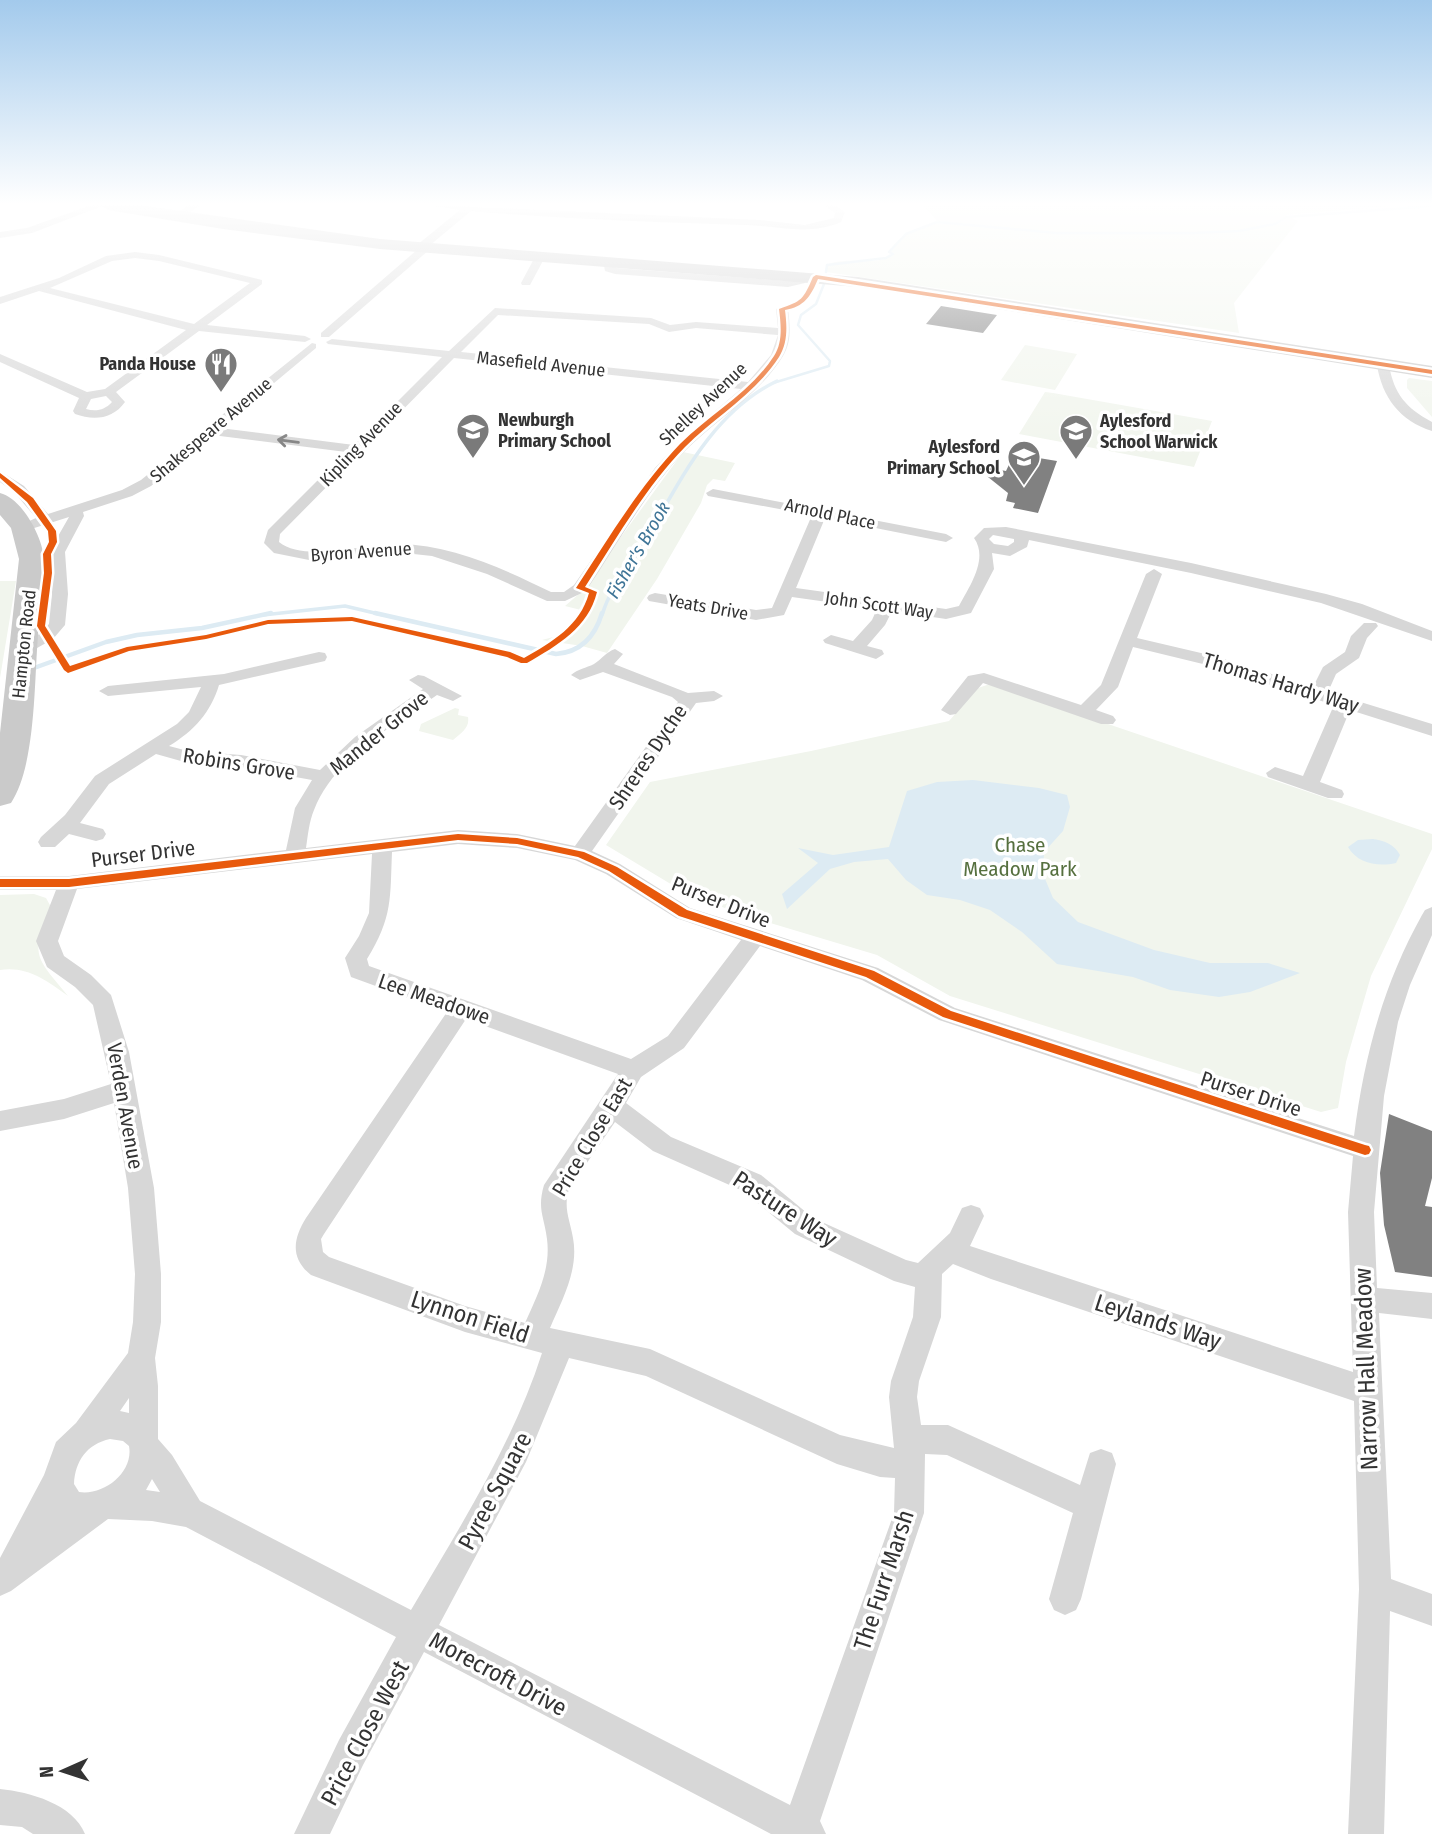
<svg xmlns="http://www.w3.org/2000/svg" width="1432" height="1834" font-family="'Fira Sans Condensed',sans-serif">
<rect width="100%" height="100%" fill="#fff"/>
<path fill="#f1f5ed" d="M923,205H1404L1285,215L1298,221L1234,303L1239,333L826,272L827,265C848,255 877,268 893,254L889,252C899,234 918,229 937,221Z
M1025,345L1077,354L1055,390L1001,380Z
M1409,378L1432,381V417L1407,388V380Z
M1045,392L1053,393L1212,421L1194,467L1019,434Z
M683,452L735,463L725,481L713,479L707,485L701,503L657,579L607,653L582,646L542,640L561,635L581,610L565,606L580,593Z
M0,581H16L0,678Z
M990,684L1432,834V849L1371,976L1346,1062L1338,1108L1321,1112L950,996L877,955L740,914L684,892L606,845L650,782L811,751L949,721L978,688Z
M455,708L459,709L458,715L468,717C470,728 461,733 453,740L419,731L421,724Z
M34,894L46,898L51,907C30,956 35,956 68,996C46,980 27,966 0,970V895Z"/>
<path fill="#ddebf3" d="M973,780L1039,788L1067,795L1070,807L1063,831L1044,852L1043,874L1053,898L1078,922L1154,950L1210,963H1268L1300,973L1250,992L1219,997L1170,990L1133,977L1057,964L1022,932L990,910L960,900L927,895L906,880L888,859L854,862L830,869L787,909L782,894L818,863L798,848L833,855L889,847L907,791L937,782Z
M1373,839C1385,841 1394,844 1400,855L1396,863C1378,867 1358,864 1348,847L1358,840Z"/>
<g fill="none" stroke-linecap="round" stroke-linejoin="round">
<path stroke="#ddebf3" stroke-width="2.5" d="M826,272L827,265L886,258L893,254L889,252L906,234L937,222L1056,233H1194L1239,231L1275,224L1286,217L1432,206
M773,383L829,366L830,361L798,325L801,315L816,304L824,284"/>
<path stroke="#ddebf3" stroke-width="3.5" d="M263,615L345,606L383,615
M602,615C611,585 630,567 645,541C680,482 711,413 777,381"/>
<path stroke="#ddebf3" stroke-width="4.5" d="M375,613L556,654C581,652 595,637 602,613
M34,668L106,642L137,635L202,628L271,613"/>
</g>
<path fill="#818181" d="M941,306L997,315L983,333L926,324Z
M1014,454L1057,461L1038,513L1013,508L1015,503L1006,501L1008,493L973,465L1006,471Z
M1389,1114L1432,1131V1178L1425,1206L1432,1207V1277L1395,1272L1384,1225L1380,1173Z"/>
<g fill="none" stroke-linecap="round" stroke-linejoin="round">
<path fill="#d7d7d7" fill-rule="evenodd" d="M91,205H105L32,233L0,238V232L27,228Z
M189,205H201L179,219H173V215Z
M429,205L760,220L805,225L834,218L835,213L824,205H835L845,212L841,222C809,236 779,226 746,225C654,222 562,219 471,211L429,246V250L329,337H321V333L418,249L417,245L460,210Z
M135,252L159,255L262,280V284L207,325L305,336L311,339L305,342L199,331L116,392L125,402C113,419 94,421 75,414L73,411L79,398L0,362V354L87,392L105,389L186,330L39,291L0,304V297L59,278L106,256ZM135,258L159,261L250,283L194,324L50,288L112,261ZM106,396L112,402C105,410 96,412 86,409L91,399Z
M536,255L545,257L530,285H522L521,283Z
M603,259H611L616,268L788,281L797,279L803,273L808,276L805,283L788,287L615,274L605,271Z
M782,306L788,309C790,325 792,341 783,356C758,397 713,421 680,456C643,497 616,546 586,591L565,601H547L487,574L432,556L395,552L309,560L274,553L264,543L268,530L346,452L212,435L151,486L132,496L83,512L84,516L65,552L68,594L65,625L53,639L30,652H18L16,648L41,633L49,624L52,594L49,552L69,517L28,530H18L16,527L36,518L14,492L0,482V471L24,486L48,514L122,490L141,480L312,343L316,344V348L220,428L354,445L442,357L328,344L326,342L332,339L449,351L495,308L651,318L670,325L696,322L778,328L776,309ZM498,315L649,324L669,332L696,328L778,335L771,355L748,382L461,352ZM454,358L741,389L681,440L655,468L574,585L564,592H551C504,569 452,545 399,544C367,543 304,563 279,542L280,534Z
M1383,361L1389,365C1394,394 1406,408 1432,422V431C1400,421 1382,397 1377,365Z
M713,489L946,534L953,538L946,542L825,518L796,588L946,609L959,606C969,587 989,559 974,538L984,528L1006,527L1191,563L1326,594L1362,604L1432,631V641L1321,603L1191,573L1029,540L1027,547L1010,556L992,553L994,569L971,613L946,619L892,611L885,625L867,646L882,650L884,654L876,659L825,643L823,640L831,635L853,641L872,620L877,609L792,597L784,615L756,620L649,601L647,598L649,595L655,593L756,610L772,608L812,515L708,496L706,493ZM993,535L1014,539V542L1008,546L994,544L989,539Z
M1154,569L1162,574L1137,638L1218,657L1313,687L1323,667L1345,652L1351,636L1364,623H1376L1378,626L1367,638L1359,658L1336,674L1328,692L1432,724V736L1350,710L1320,782L1342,790L1344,794L1342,798H1328L1268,777L1266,773L1275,767L1303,776L1334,705L1207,665L1133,647L1118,687L1096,710L1113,716L1116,720L1113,724H1101L983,683L956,714L950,715L941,710L968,676L984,673L1081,705L1101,685L1146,574Z
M615,649L623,654L614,664L688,693L714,691L723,696L714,701L696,703L592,851L620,864L690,908L878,968L955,1008L1354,1136C1364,1057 1383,985 1422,915L1425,910L1432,907V935L1410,985L1398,1022L1384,1096L1374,1212L1377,1288L1432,1293V1319L1379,1313L1391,1579L1432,1594V1626L1390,1611L1384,1834H1348L1359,1589L1354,1401L991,1279L953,1264L942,1274L941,1317L919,1381L917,1397L921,1425H948L1080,1485L1090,1453L1101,1449L1112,1453L1116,1464L1081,1599L1076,1610L1065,1615L1054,1610L1049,1599L1073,1513L947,1455L925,1454L924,1513L820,1821L826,1834H771L424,1652L363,1765L330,1834H294L339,1740L396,1637L186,1527L152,1521L108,1519L11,1591L0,1596V1558L44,1475L56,1442L76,1423L128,1353L133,1322L135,1274L128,1188L114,1103L64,1119L0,1131V1111L64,1099L111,1084L93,1005L75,987L47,967L36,941L56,890H0V876H69L286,850L295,808L312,780L241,767L188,763L156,754L109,784L80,823L103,829L106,834L103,839L96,841L69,834L55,847H41L38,842L41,837L65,815L95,776L177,724L189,712L201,687L108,696L99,691L108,686L224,674L319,652L325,653L327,657L325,661L219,685C211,712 194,731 169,746L188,751L241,755L320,770L355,737L423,689L409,680L418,675L424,676L462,696L453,701L437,695C393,726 334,758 314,810C309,822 308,835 306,848L458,830L517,834L575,846L678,702L672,697L603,672L580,680L571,675C578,669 586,668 594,664C602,659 606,652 615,649ZM458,844L517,848L575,860L606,874L676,918L741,940L668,1036L631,1059L369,966L367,959C393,917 390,898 392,852ZM372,854L369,913L359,936L345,958L351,977L447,1012L306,1218C293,1239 290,1258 311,1275L465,1332L542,1353C513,1444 459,1528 411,1610L200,1501L172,1455L158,1439V1386L155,1358L161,1322V1274L154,1188L129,1052L111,995L91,975L64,956L58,941L77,889ZM760,946L862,980L939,1020L1353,1156L1348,1212L1353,1372L970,1246L984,1216L980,1208L971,1205L962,1208L950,1233L918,1263L906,1260L813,1218L761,1175L671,1137L626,1103L641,1077L684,1048ZM466,1019L618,1074L544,1185C537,1209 544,1216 547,1239C551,1270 537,1296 525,1323L465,1306L329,1257L323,1252L321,1239L324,1234ZM615,1122L653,1151L743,1191L795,1234L894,1281L915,1287L913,1317L891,1381L889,1397L894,1448L840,1435L650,1349L550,1328C562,1300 579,1270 573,1238C570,1220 563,1208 569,1189ZM569,1358L646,1376L837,1464L880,1477L895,1478L894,1513L790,1805L439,1625L526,1462ZM129,1398V1413L120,1411ZM110,1439L123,1441L129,1446C134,1472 104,1496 79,1492L74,1484C75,1461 87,1444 110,1439ZM152,1479L160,1492L146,1490Z
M0,1789C30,1792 73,1804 85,1834H33L22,1827L0,1825Z"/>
<path fill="#cacaca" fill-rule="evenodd" d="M100,205H139L380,239L858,277L1432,366V378L858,287L380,249L223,229L108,210Z
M0,493C22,498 44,539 44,561C45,585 40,611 38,636C34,682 36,765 11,803L0,806V733L19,559L11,528L0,515Z"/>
<defs>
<path id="cycleway" d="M816,275L1432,370V374L818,279C811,296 804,307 785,310C787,326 788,343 779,357C755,394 716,416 685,447C645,488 616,539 585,587L597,592C588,628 558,645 527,663H521L507,657L352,621L268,624L206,639L129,651L68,673L64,670L37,626L44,573L43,554L49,542L48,531L27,502L0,478V473L33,498L56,531L57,542L51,554L52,573L45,626L70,666L127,647L206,635L268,620L352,617L510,652L524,658C552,642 580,626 589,593L576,588C608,539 639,487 680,444C710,414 750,393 774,356C783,342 781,325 779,309C802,301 803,300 813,277Z
M458,834L517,838L584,852L617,867L687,910L874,971L951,1011L1365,1145L1369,1146L1371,1150L1369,1154L1365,1155L943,1017L866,977L679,916L609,871L578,857L517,844L458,840L69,887H0V879H69Z"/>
</defs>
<use href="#cycleway" stroke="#fff" stroke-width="5"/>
<use href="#cycleway" fill="#e8590c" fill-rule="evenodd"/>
</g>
<defs><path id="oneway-shaft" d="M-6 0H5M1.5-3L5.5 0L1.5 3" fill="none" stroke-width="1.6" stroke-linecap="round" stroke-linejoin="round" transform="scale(1.75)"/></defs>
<use stroke="#7d7d7d" href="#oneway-shaft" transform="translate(288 441) rotate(-173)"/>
<linearGradient id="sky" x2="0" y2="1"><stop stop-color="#a3caec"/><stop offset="0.44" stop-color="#fff"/><stop offset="1" stop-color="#fff" stop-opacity="0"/></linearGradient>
<rect width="1432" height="462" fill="url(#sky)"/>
<defs>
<symbol id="restaurant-pin" viewBox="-11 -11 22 30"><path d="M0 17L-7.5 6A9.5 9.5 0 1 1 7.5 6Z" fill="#7a7a7a" stroke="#fff"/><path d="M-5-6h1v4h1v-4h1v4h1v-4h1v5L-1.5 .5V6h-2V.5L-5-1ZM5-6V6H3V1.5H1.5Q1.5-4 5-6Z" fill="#fff"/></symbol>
<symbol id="school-pin" viewBox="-11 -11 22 30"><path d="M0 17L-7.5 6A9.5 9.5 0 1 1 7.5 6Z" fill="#7a7a7a" stroke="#fff"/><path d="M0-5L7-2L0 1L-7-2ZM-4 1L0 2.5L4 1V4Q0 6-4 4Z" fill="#fff"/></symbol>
</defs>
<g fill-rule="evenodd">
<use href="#restaurant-pin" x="202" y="345" width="38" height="52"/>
<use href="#school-pin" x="454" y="411" width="38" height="52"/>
<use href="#school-pin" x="1057" y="412" width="38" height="52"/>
<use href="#school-pin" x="1005" y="438" width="38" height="52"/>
</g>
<g text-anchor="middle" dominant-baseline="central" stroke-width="7" stroke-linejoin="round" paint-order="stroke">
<g font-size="18" font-weight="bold" fill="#333" stroke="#fff" text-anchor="end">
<text x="196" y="364">Panda House</text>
<text x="498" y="420" text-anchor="start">Newburgh<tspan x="498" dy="21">Primary School</tspan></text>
<text x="1100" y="421" text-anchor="start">Aylesford<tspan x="1100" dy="21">School Warwick</tspan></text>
<text x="1000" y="447">Aylesford<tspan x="1000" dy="21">Primary School</tspan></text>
</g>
<g font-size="18" fill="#333" stroke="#fff">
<text transform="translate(541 364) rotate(6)">Masefield Avenue</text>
<text transform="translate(703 404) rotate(-43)">Shelley Avenue</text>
<text transform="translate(211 430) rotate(-40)">Shakespeare Avenue</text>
<text transform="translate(361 444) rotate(-46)">Kipling Avenue</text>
<text transform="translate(830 514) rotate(12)">Arnold Place</text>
<text transform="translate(361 552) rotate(-4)">Byron Avenue</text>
<text transform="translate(879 605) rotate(8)">John Scott Way</text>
<text transform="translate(708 607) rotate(10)">Yeats Drive</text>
<text transform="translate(24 644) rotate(-84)">Hampton Road</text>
</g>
<g font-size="19" font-style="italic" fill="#3f7597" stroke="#fff">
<text transform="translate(638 550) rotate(-60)">Fisher's Brook</text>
</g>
<g font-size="21" fill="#333" stroke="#fff">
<text transform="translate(1281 683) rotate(17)">Thomas Hardy Way</text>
<text transform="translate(379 733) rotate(-39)">Mander Grove</text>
<text transform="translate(648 757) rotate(-56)">Shreres Dyche</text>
<text transform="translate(239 764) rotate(9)">Robins Grove</text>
<text transform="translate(143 854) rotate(-7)">Purser Drive</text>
<text transform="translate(721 902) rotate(22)">Purser Drive</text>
<text transform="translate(434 999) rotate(19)">Lee Meadowe</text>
<text transform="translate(1251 1094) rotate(18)">Purser Drive</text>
<text transform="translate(125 1106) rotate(80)">Verden Avenue</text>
<text transform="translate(592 1137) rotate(-59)">Price Close East</text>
</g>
<g font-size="21" fill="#56703f" stroke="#fff">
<text x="1020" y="845">Chase<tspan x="1020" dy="24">Meadow Park</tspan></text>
</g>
<g font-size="24" fill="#333" stroke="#fff">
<text transform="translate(785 1209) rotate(33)">Pasture Way</text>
<text transform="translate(470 1317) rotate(18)">Lynnon Field</text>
<text transform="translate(1158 1322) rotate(18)">Leylands Way</text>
<text transform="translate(1366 1369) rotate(-92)">Narrow Hall Meadow</text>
<text transform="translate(495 1491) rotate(-62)">Pyree Square</text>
<text transform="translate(884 1580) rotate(-72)">The Furr Marsh</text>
<text transform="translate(498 1674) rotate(28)">Morecroft Drive</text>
<text transform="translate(365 1733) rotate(-62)">Price Close West</text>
</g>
</g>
<g transform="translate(63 1771) rotate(267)" stroke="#ffffff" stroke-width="5" paint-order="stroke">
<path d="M0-5L12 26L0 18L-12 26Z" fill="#333333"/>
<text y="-10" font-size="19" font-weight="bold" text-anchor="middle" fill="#333333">N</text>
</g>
</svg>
